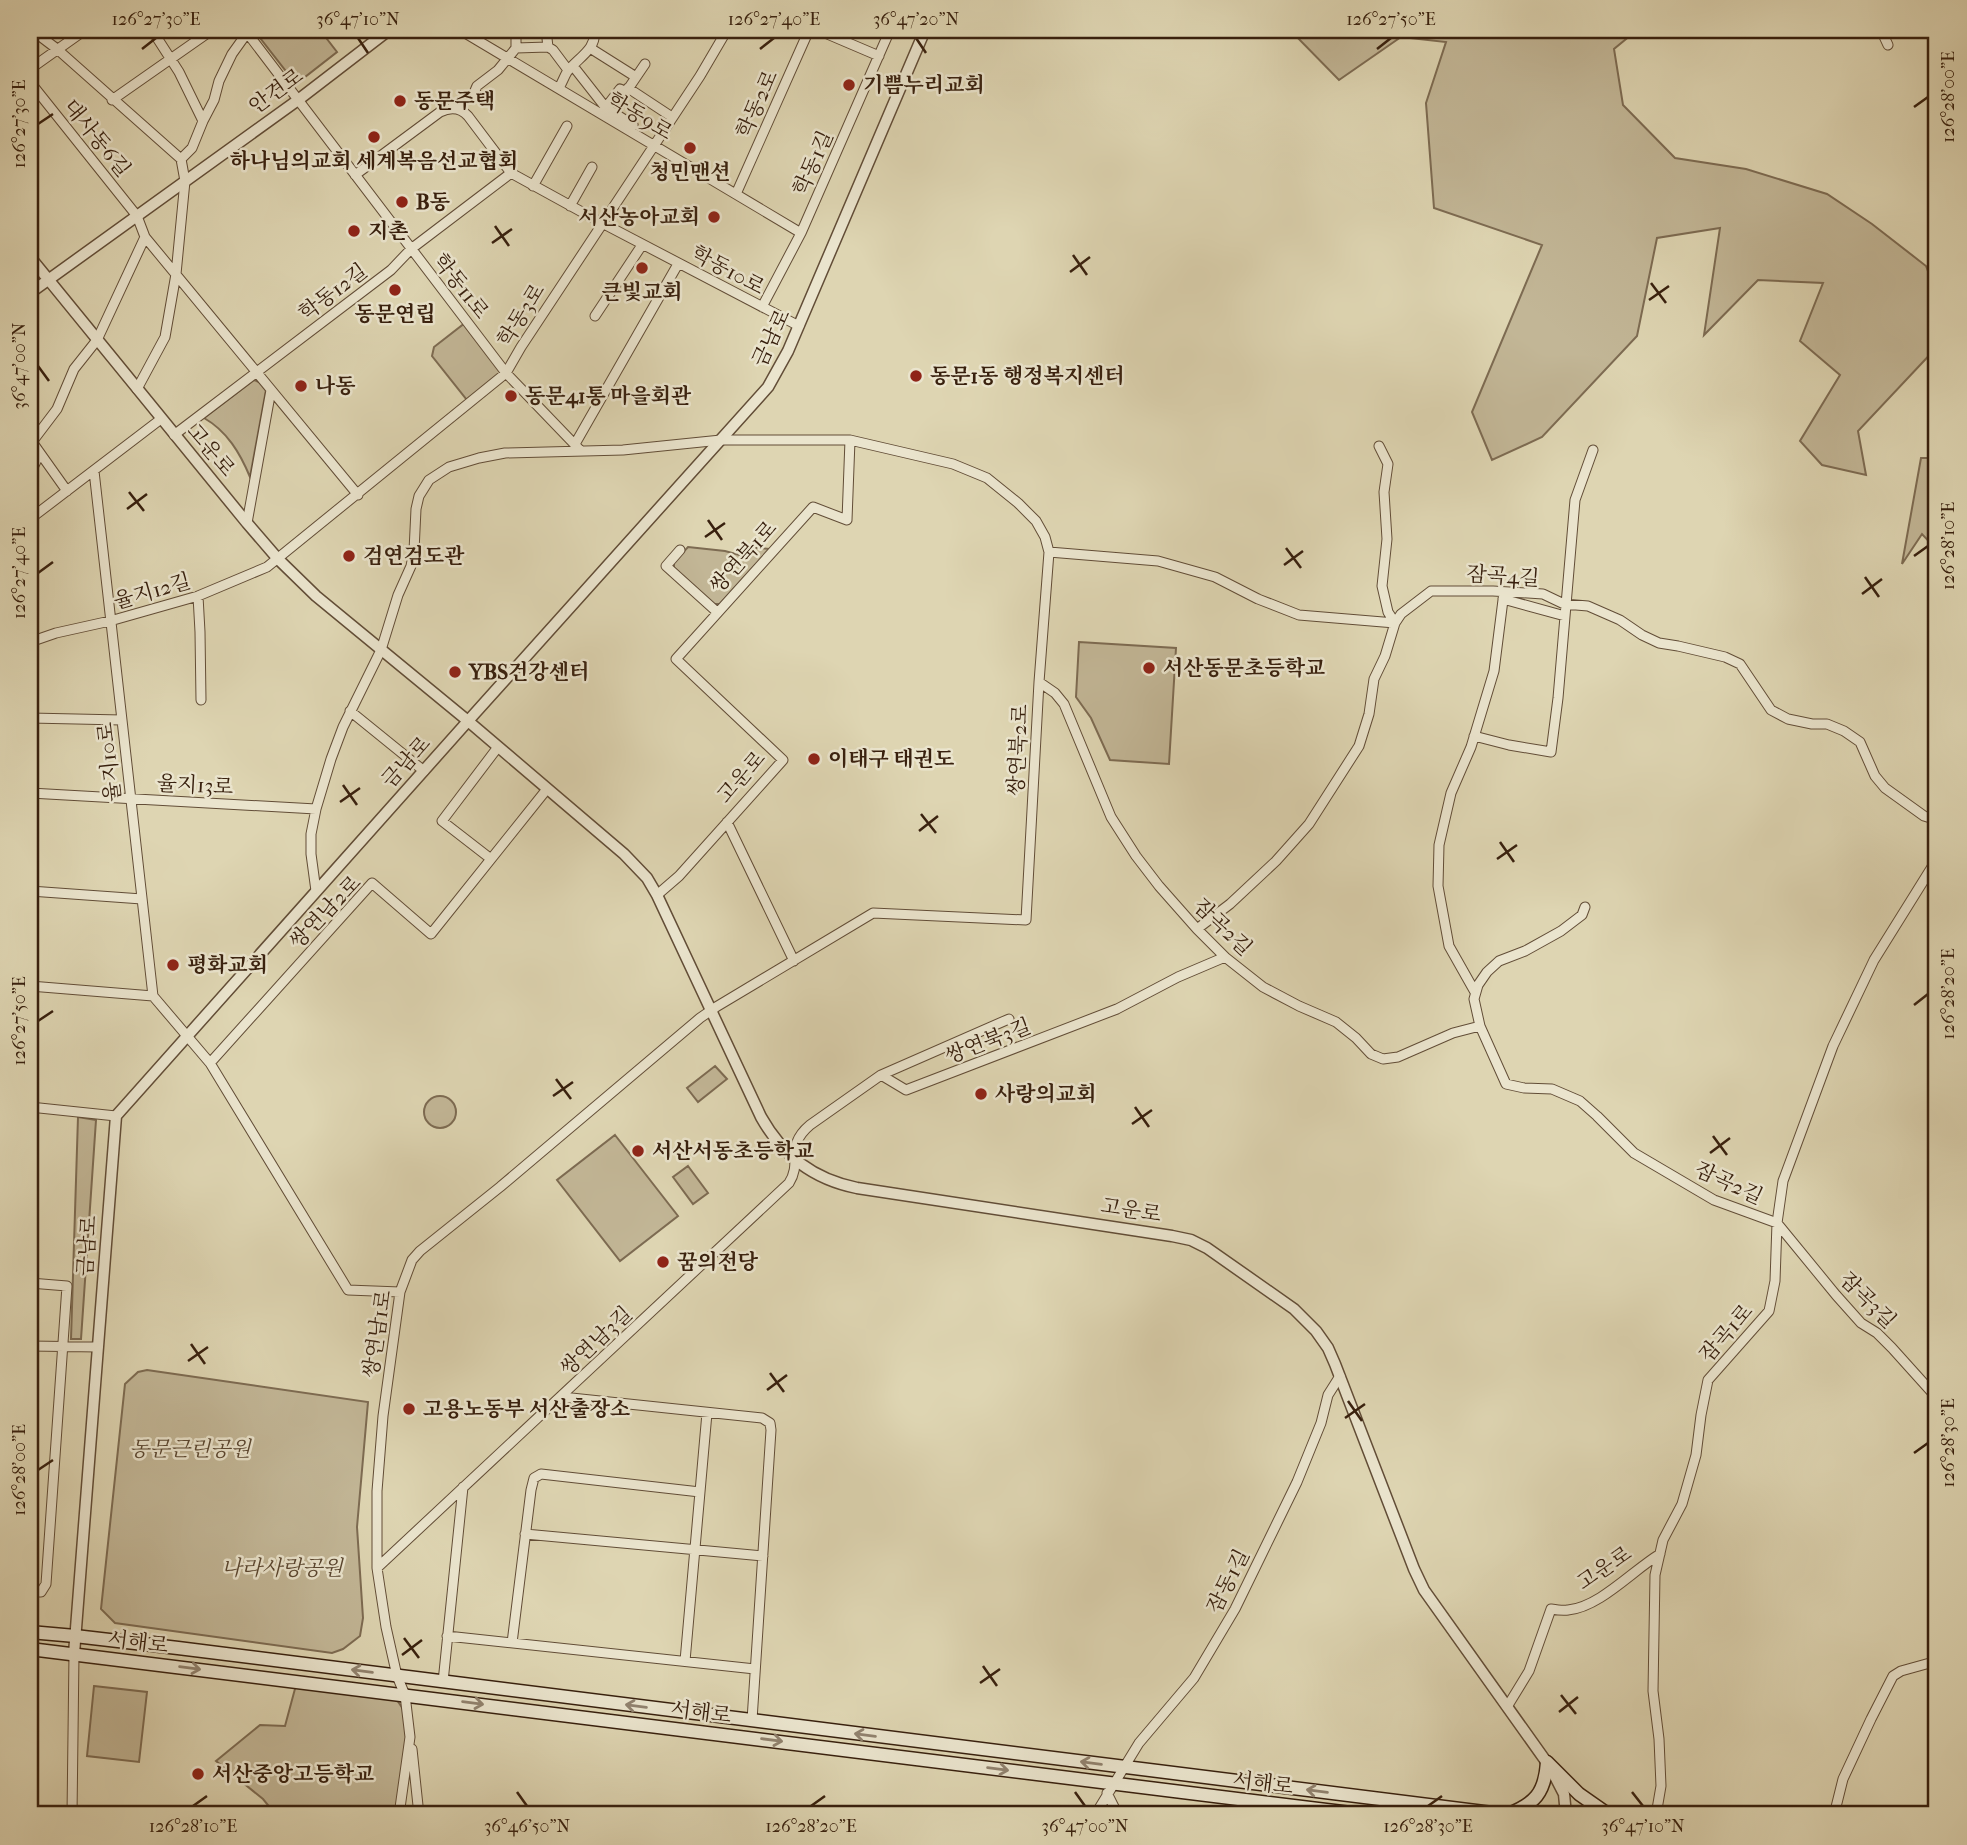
<svg xmlns="http://www.w3.org/2000/svg" width="1967" height="1845" font-family="'IM FELL French Canon','Noto Serif KR',serif">
<rect width="100%" height="100%" fill="#ded5b2"/>
<filter id="stains"><feTurbulence type="fractalNoise" baseFrequency=".00286" numOctaves="4"/><feColorMatrix values="0 0 0 0 .2 0 0 0 0 .09 0 0 0 0 .02 0 0 0 .5 -.17"/></filter>
<radialGradient id="worn" r=".72"><stop offset=".6" stop-color="#630" stop-opacity="0"/><stop offset="1" stop-color="#630" stop-opacity=".3"/></radialGradient>
<path fill="#c2b696" stroke="#7d6b52" stroke-width="2" d="M256,30H320L337,52L296,84L257,34Z
M1290,30H1637L1614,49L1623,105L1675,158L1746,169L1827,194L1872,224L1926,266L1937,295V347L1858,431L1866,475L1822,465L1800,441L1840,375L1800,341L1823,283L1758,280L1704,335L1720,228L1657,238L1637,336L1542,437L1492,460L1472,412L1542,245L1434,208L1426,103L1446,42L1401,37L1339,80Z
M465,323L503,372L467,400L432,356L434,347Z
M254,380L261,383L266,390L250,477C240,453 227,431 204,418Z
M1921,458H1937V550L1922,534L1902,564Z
M688,547L725,551L743,556L745,547L770,549L720,604H713L674,569V562Z
M1079,642L1176,648L1169,764L1110,760L1091,718L1076,697Z
M715,1066L727,1079L698,1102L687,1088Z
M424 1112a16 16 0 1 1 32 0a16 16 0 1 1-32 0Z
M78,1117L96,1120L81,1339H71Z
M615,1135L678,1216L620,1261L557,1180Z
M688,1166L708,1193L693,1204L673,1177Z
M147,1370L368,1402L357,1527L363,1618L360,1636L343,1649L332,1653L115,1623L101,1609L125,1384L138,1372Z
M296,1685L397,1700C400,1705 404,1709 405,1715C410,1738 400,1790 397,1815H276L263,1799L216,1761L260,1725L285,1726Z
M94,1686L147,1692L139,1762L87,1756Z"/>
<g fill="none" stroke-linecap="round" stroke-linejoin="round">
<defs>
<path id="minor" d="M32,30L57,49L181,159
M152,30L179,72L203,121
M245,30L506,373L580,450
M460,30L801,233
M516,30V48
M546,30L548,47L553,50L568,70
M818,30L879,56
M1881,30L1888,45
M590,48L636,77
M573,66L606,108L633,125L630,131
M30,69L85,30
M30,82L137,216L145,237L358,495
M559,88C562,83 564,77 567,72C576,59 598,49 594,30
M628,88L672,117
M112,100L212,30
M450,109L474,93L477,86L498,70L516,48L548,47
M603,111L620,89L626,92L645,64
M181,159L192,148L203,121L214,100L219,81L232,54L247,33
M355,175L440,112C450,107 460,107 468,116L511,173L602,223L799,326
M533,186L567,126
M736,194L809,30
M570,206L592,167
M762,307L801,233L890,30
M595,316L642,245
M137,389L165,337L176,274L185,181L181,159
M174,435L391,270L411,249L511,173
M30,439L67,491
M32,442L57,409L74,369L97,340L145,237
M575,444L678,264
M1379,446L1388,464L1384,492L1387,539L1382,586L1388,612L1395,623
M94,471L153,996L210,1063L348,1290L400,1292
M30,474L40,453
M30,519L161,419
M247,523L271,390
M680,550L666,566L717,612
M1049,552L1158,561L1215,577L1258,599L1299,615L1395,623
M198,596L200,632L201,700
M1503,599L1565,616
M30,642L56,633L110,621L198,596L267,567L506,373L521,347L700,76L727,30
M1039,682L1055,693L1064,704L1111,817L1136,856L1159,886L1197,929L1225,957L1263,987L1299,1006L1336,1022L1356,1038L1371,1054L1383,1059L1398,1057L1453,1033L1480,1026L1506,1084L1524,1088L1552,1089L1580,1101L1597,1116L1634,1153L1714,1200L1777,1223L1836,1295L1861,1323L1877,1333L1892,1348L1937,1398
M350,711L424,771
M30,718L122,720
M1474,736L1509,745L1551,752L1558,698L1575,500L1593,450
M30,793L316,809
M727,822L794,961
M491,859L442,821L498,747
M30,891L142,899
M316,891L311,854V834L316,809L331,759L343,727L381,650L398,595L411,566L414,551L416,509L419,496L429,480L449,467L479,458L505,453L623,450L721,440H850L953,464L987,478L1018,503L1036,521L1045,537L1049,552L1039,682L1026,920L873,913L716,1007L700,1018L500,1187L420,1251L412,1260L400,1292L383,1416L377,1491V1568L386,1627L397,1676L405,1695L410,1737L399,1815
M657,895L679,876L783,760L676,659L813,507L847,520L850,440
M1197,929L1230,904L1276,861L1309,824L1359,746L1369,714L1374,679L1385,656L1395,623L1401,614L1431,591H1493L1543,594L1564,604L1588,606L1620,620L1642,635L1659,643L1678,646L1725,657L1740,664L1771,710L1788,719L1812,724H1827L1844,731L1860,742L1875,776L1885,788L1924,816L1937,820
M30,986L153,996
M1475,992L1449,946L1438,886L1439,845L1451,793L1471,747L1494,671L1504,592
M1480,1026L1474,999L1478,985L1487,972L1499,961L1525,951L1561,931L1582,915L1585,907
M210,1063L372,883L431,934L547,789
M881,1075L1009,1019
M30,1107L116,1116
M30,1283L67,1286L46,1584L41,1592H30
M30,1346L98,1347
M562,1397L762,1418L770,1423L771,1430L752,1720
M525,1534L763,1556
M377,1568L789,1183C803,1161 784,1147 810,1125L881,1075L906,1090L1117,1009L1178,977L1225,957
M447,1636L755,1669
M512,1643L531,1490L534,1478L541,1474L700,1492
M685,1661L707,1413
M443,1682L463,1487
M1507,1707L1529,1671L1551,1609C1557,1610 1563,1611 1568,1610C1600,1607 1633,1570 1660,1554
M412,1749L419,1815
M1107,1793L1118,1815
M72,1815L74,1654
M1095,1815L1139,1743L1194,1678L1235,1609L1297,1482L1321,1423L1328,1395L1340,1376
M1656,1815L1661,1786L1659,1739L1653,1691L1655,1575L1663,1540L1682,1504L1696,1455L1701,1415L1708,1380L1769,1311L1775,1281L1777,1223L1783,1181L1833,1046L1874,960L1937,859
M1834,1815L1843,1779L1871,1719L1893,1676L1901,1671L1937,1661"/>
<path id="tertiary" d="M30,257L247,523L278,559L316,596L468,721L624,854L647,878L657,895L761,1117C783,1156 813,1179 857,1188L1172,1236L1191,1240L1207,1248L1294,1309L1316,1331L1328,1348L1335,1364L1414,1569L1424,1590L1550,1767L1564,1794L1566,1815
M30,293L298,100L389,30
M74,1654L116,1116L468,721L768,387L788,351L925,30"/>
<path id="secondary" d="M30,1632L75,1636L178,1648L1508,1815
M30,1649L1367,1815
M1547,1762L1579,1794L1609,1815
M1506,1815C1535,1804 1545,1793 1547,1762"/>
</defs>
<use href="#minor" stroke="#624d37" stroke-width="11"/>
<use href="#tertiary" stroke="#624d37" stroke-width="13"/>
<use href="#secondary" stroke="#38200e" stroke-width="15"/>
<use href="#minor" stroke="#eae4cd" stroke-width="9"/>
<use href="#tertiary" stroke="#eae4cd" stroke-width="10"/>
<use href="#secondary" stroke="#eae4cd" stroke-width="12"/>
</g>
<defs><path id="oneway-shaft" d="M-6 0H5M1.5-3L5.5 0L1.5 3" fill="none" stroke-width="1.6" stroke-linecap="round" stroke-linejoin="round" transform="scale(1.75)"/></defs>
<g stroke="#91826e">
<use href="#oneway-shaft" transform="translate(190 1668) rotate(7)"/>
<use href="#oneway-shaft" transform="translate(362 1671) rotate(-173)"/>
<use href="#oneway-shaft" transform="translate(473 1703) rotate(7)"/>
<use href="#oneway-shaft" transform="translate(636 1706) rotate(-173)"/>
<use href="#oneway-shaft" transform="translate(865 1735) rotate(-173)"/>
<use href="#oneway-shaft" transform="translate(772 1740) rotate(7)"/>
<use href="#oneway-shaft" transform="translate(1091 1763) rotate(-173)"/>
<use href="#oneway-shaft" transform="translate(998 1769) rotate(7)"/>
<use href="#oneway-shaft" transform="translate(1317 1791) rotate(-173)"/>
</g>
<path fill="none" stroke="#38200e" stroke-width="2.5" d="M358,38L368,53M916,38L926,53M142,49L156,38M760,49L774,38M1377,49L1391,38M1914,107L1928,97M38,124L53,114M495,226L509,246M492,243L512,229M1073,255L1087,275M1070,272L1090,257M1651,283L1666,303M1649,300L1669,286M38,366L49,381M129,492L144,511M127,509L147,494M708,520L722,540M705,537L725,523M1286,548L1301,568M1914,556L1928,546M1284,565L1303,551M38,573L53,562M1865,577L1879,597M1862,594L1882,579M343,785L357,805M340,802L360,788M921,814L936,833M919,831L938,816M1500,842L1514,862M1497,859L1517,845M1914,1005L1928,994M38,1021L53,1011M556,1079L571,1099M553,1096L573,1082M1135,1107L1149,1127M1132,1124L1152,1110M1713,1136L1727,1155M1710,1153L1730,1138M191,1344L205,1364M188,1361L208,1347M770,1373L784,1392M767,1390L787,1375M1348,1401L1362,1421M1345,1418L1365,1404M1914,1453L1928,1443M38,1470L53,1460M404,1638L419,1658M402,1655L422,1640M983,1666L997,1686M980,1683L1000,1669M1561,1695L1576,1714M1559,1712L1578,1697M517,1792L527,1806M1075,1792L1085,1806M1632,1792L1643,1806M193,1806L207,1796M811,1806L825,1796M1428,1806L1442,1796"/>
<g fill="#8f2418" stroke="#eae4cd" stroke-width="2.5">
<circle cx="849" cy="85" r="7"/>
<circle cx="400" cy="101" r="7"/>
<circle cx="374" cy="137" r="7"/>
<circle cx="690" cy="148" r="7"/>
<circle cx="402" cy="202" r="7"/>
<circle cx="714" cy="217" r="7"/>
<circle cx="354" cy="231" r="7"/>
<circle cx="642" cy="268" r="7"/>
<circle cx="395" cy="290" r="7"/>
<circle cx="916" cy="376" r="7"/>
<circle cx="301" cy="386" r="7"/>
<circle cx="511" cy="396" r="7"/>
<circle cx="349" cy="556" r="7"/>
<circle cx="1149" cy="668" r="7"/>
<circle cx="455" cy="672" r="7"/>
<circle cx="814" cy="759" r="7"/>
<circle cx="173" cy="965" r="7"/>
<circle cx="981" cy="1094" r="7"/>
<circle cx="638" cy="1151" r="7"/>
<circle cx="663" cy="1262" r="7"/>
<circle cx="409" cy="1409" r="7"/>
<circle cx="198" cy="1774" r="7"/>
</g>
<g text-anchor="middle" dominant-baseline="central" stroke-width="5" stroke-linejoin="round" paint-order="stroke">
<g font-size="21" font-weight="bold" fill="#38200e" stroke="#eae4cd" text-anchor="start">
<text x="863" y="85">기쁨누리교회</text>
<text x="414" y="101">동문주택</text>
<text x="374" y="161" text-anchor="middle">하나님의교회 세계복음선교협회</text>
<text x="690" y="172" text-anchor="middle">청민맨션</text>
<text x="416" y="202">B동</text>
<text x="700" y="217" text-anchor="end">서산농아교회</text>
<text x="368" y="231">지촌</text>
<text x="642" y="292" text-anchor="middle">큰빛교회</text>
<text x="395" y="314" text-anchor="middle">동문연립</text>
<text x="930" y="376">동문1동 행정복지센터</text>
<text x="315" y="386">나동</text>
<text x="525" y="396">동문41통 마을회관</text>
<text x="363" y="556">검연검도관</text>
<text x="1163" y="668">서산동문초등학교</text>
<text x="469" y="672">YBS건강센터</text>
<text x="828" y="759">이태구 태권도</text>
<text x="187" y="965">평화교회</text>
<text x="995" y="1094">사랑의교회</text>
<text x="652" y="1151">서산서동초등학교</text>
<text x="677" y="1262">꿈의전당</text>
<text x="423" y="1409">고용노동부 서산출장소</text>
<text x="212" y="1774">서산중앙고등학교</text>
</g>
<g font-size="21" fill="#38200e" stroke="#eae4cd">
<text transform="translate(276 91) rotate(-36)">안견로</text>
<text transform="translate(757 104) rotate(-66)">학동2로</text>
<text transform="translate(640 116) rotate(31)">학동9로</text>
<text transform="translate(97 138) rotate(51)">대사동6길</text>
<text transform="translate(813 163) rotate(-66)">학동1길</text>
<text transform="translate(728 270) rotate(28)">학동10로</text>
<text transform="translate(461 286) rotate(52)">학동11로</text>
<text transform="translate(333 292) rotate(-37)">학동12길</text>
<text transform="translate(521 315) rotate(-58)">학동3로</text>
<text transform="translate(771 338) rotate(-65)">금남로</text>
<text transform="translate(211 450) rotate(50)">고운로</text>
<text transform="translate(743 557) rotate(-48)">쌍연북1로</text>
<text transform="translate(1503 576) rotate(4)">잠곡4길</text>
<text transform="translate(152 591) rotate(-16)">율지12길</text>
<text transform="translate(1018 750) rotate(-87)">쌍연북2로</text>
<text transform="translate(109 762) rotate(-96)">율지10로</text>
<text transform="translate(406 762) rotate(-48)">금남로</text>
<text transform="translate(741 777) rotate(-49)">고운로</text>
<text transform="translate(195 785) rotate(3)">율지13로</text>
<text transform="translate(325 912) rotate(-46)">쌍연남2로</text>
<text transform="translate(1223 927) rotate(44)">잠곡2길</text>
<text transform="translate(988 1041) rotate(-21)">쌍연북3길</text>
<text transform="translate(1729 1183) rotate(25)">잠곡2길</text>
<text transform="translate(1131 1210) rotate(9)">고운로</text>
<text transform="translate(87 1246) rotate(-86)">금남로</text>
<text transform="translate(1868 1300) rotate(45)">잠곡3길</text>
<text transform="translate(1726 1333) rotate(-49)">잠곡1로</text>
<text transform="translate(377 1334) rotate(-81)">쌍연남1로</text>
<text transform="translate(596 1341) rotate(-43)">쌍연남3길</text>
<text transform="translate(1604 1568) rotate(-34)">고운로</text>
<text transform="translate(1228 1581) rotate(-63)">잠동1길</text>
<text transform="translate(138 1642) rotate(7)">서해로</text>
<text transform="translate(701 1712) rotate(7)">서해로</text>
<text transform="translate(1263 1783) rotate(7)">서해로</text>
</g>
<g font-size="21" font-style="italic" fill="#5a4630" stroke="#eae4cd">
<text x="190" y="1449">동문근린공원</text>
<text x="282" y="1568">나라사랑공원</text>
</g>
</g>
<rect width="1967" height="1845" fill="none" stroke="#ded5b2" stroke-width="77"/>
<rect x="38" y="38" width="1890" height="1768" fill="none" stroke="#38200e" stroke-width="2.5"/>
<g font-size="18" text-anchor="middle" fill="#38200e">
<text x="156" y="25">126°27'30"E</text>
<text x="358" y="25">36°47'10"N</text>
<text x="774" y="25">126°27'40"E</text>
<text x="916" y="25">36°47'20"N</text>
<text x="1391" y="25">126°27'50"E</text>
<text transform="translate(1948 97) rotate(-90)" y="6">126°28'00"E</text>
<text transform="translate(19 124) rotate(-90)" y="6">126°27'30"E</text>
<text transform="translate(19 366) rotate(-90)" y="6">36°47'00"N</text>
<text transform="translate(1948 546) rotate(-90)" y="6">126°28'10"E</text>
<text transform="translate(19 573) rotate(-90)" y="6">126°27'40"E</text>
<text transform="translate(1948 994) rotate(-90)" y="6">126°28'20"E</text>
<text transform="translate(19 1021) rotate(-90)" y="6">126°27'50"E</text>
<text transform="translate(1948 1443) rotate(-90)" y="6">126°28'30"E</text>
<text transform="translate(19 1470) rotate(-90)" y="6">126°28'00"E</text>
<text x="193" y="1832">126°28'10"E</text>
<text x="527" y="1832">36°46'50"N</text>
<text x="811" y="1832">126°28'20"E</text>
<text x="1085" y="1832">36°47'00"N</text>
<text x="1428" y="1832">126°28'30"E</text>
<text x="1643" y="1832">36°47'10"N</text>
</g>
<rect width="100%" height="100%" filter="url(#stains)"/>
<rect width="100%" height="100%" fill="url(#worn)"/>
</svg>
